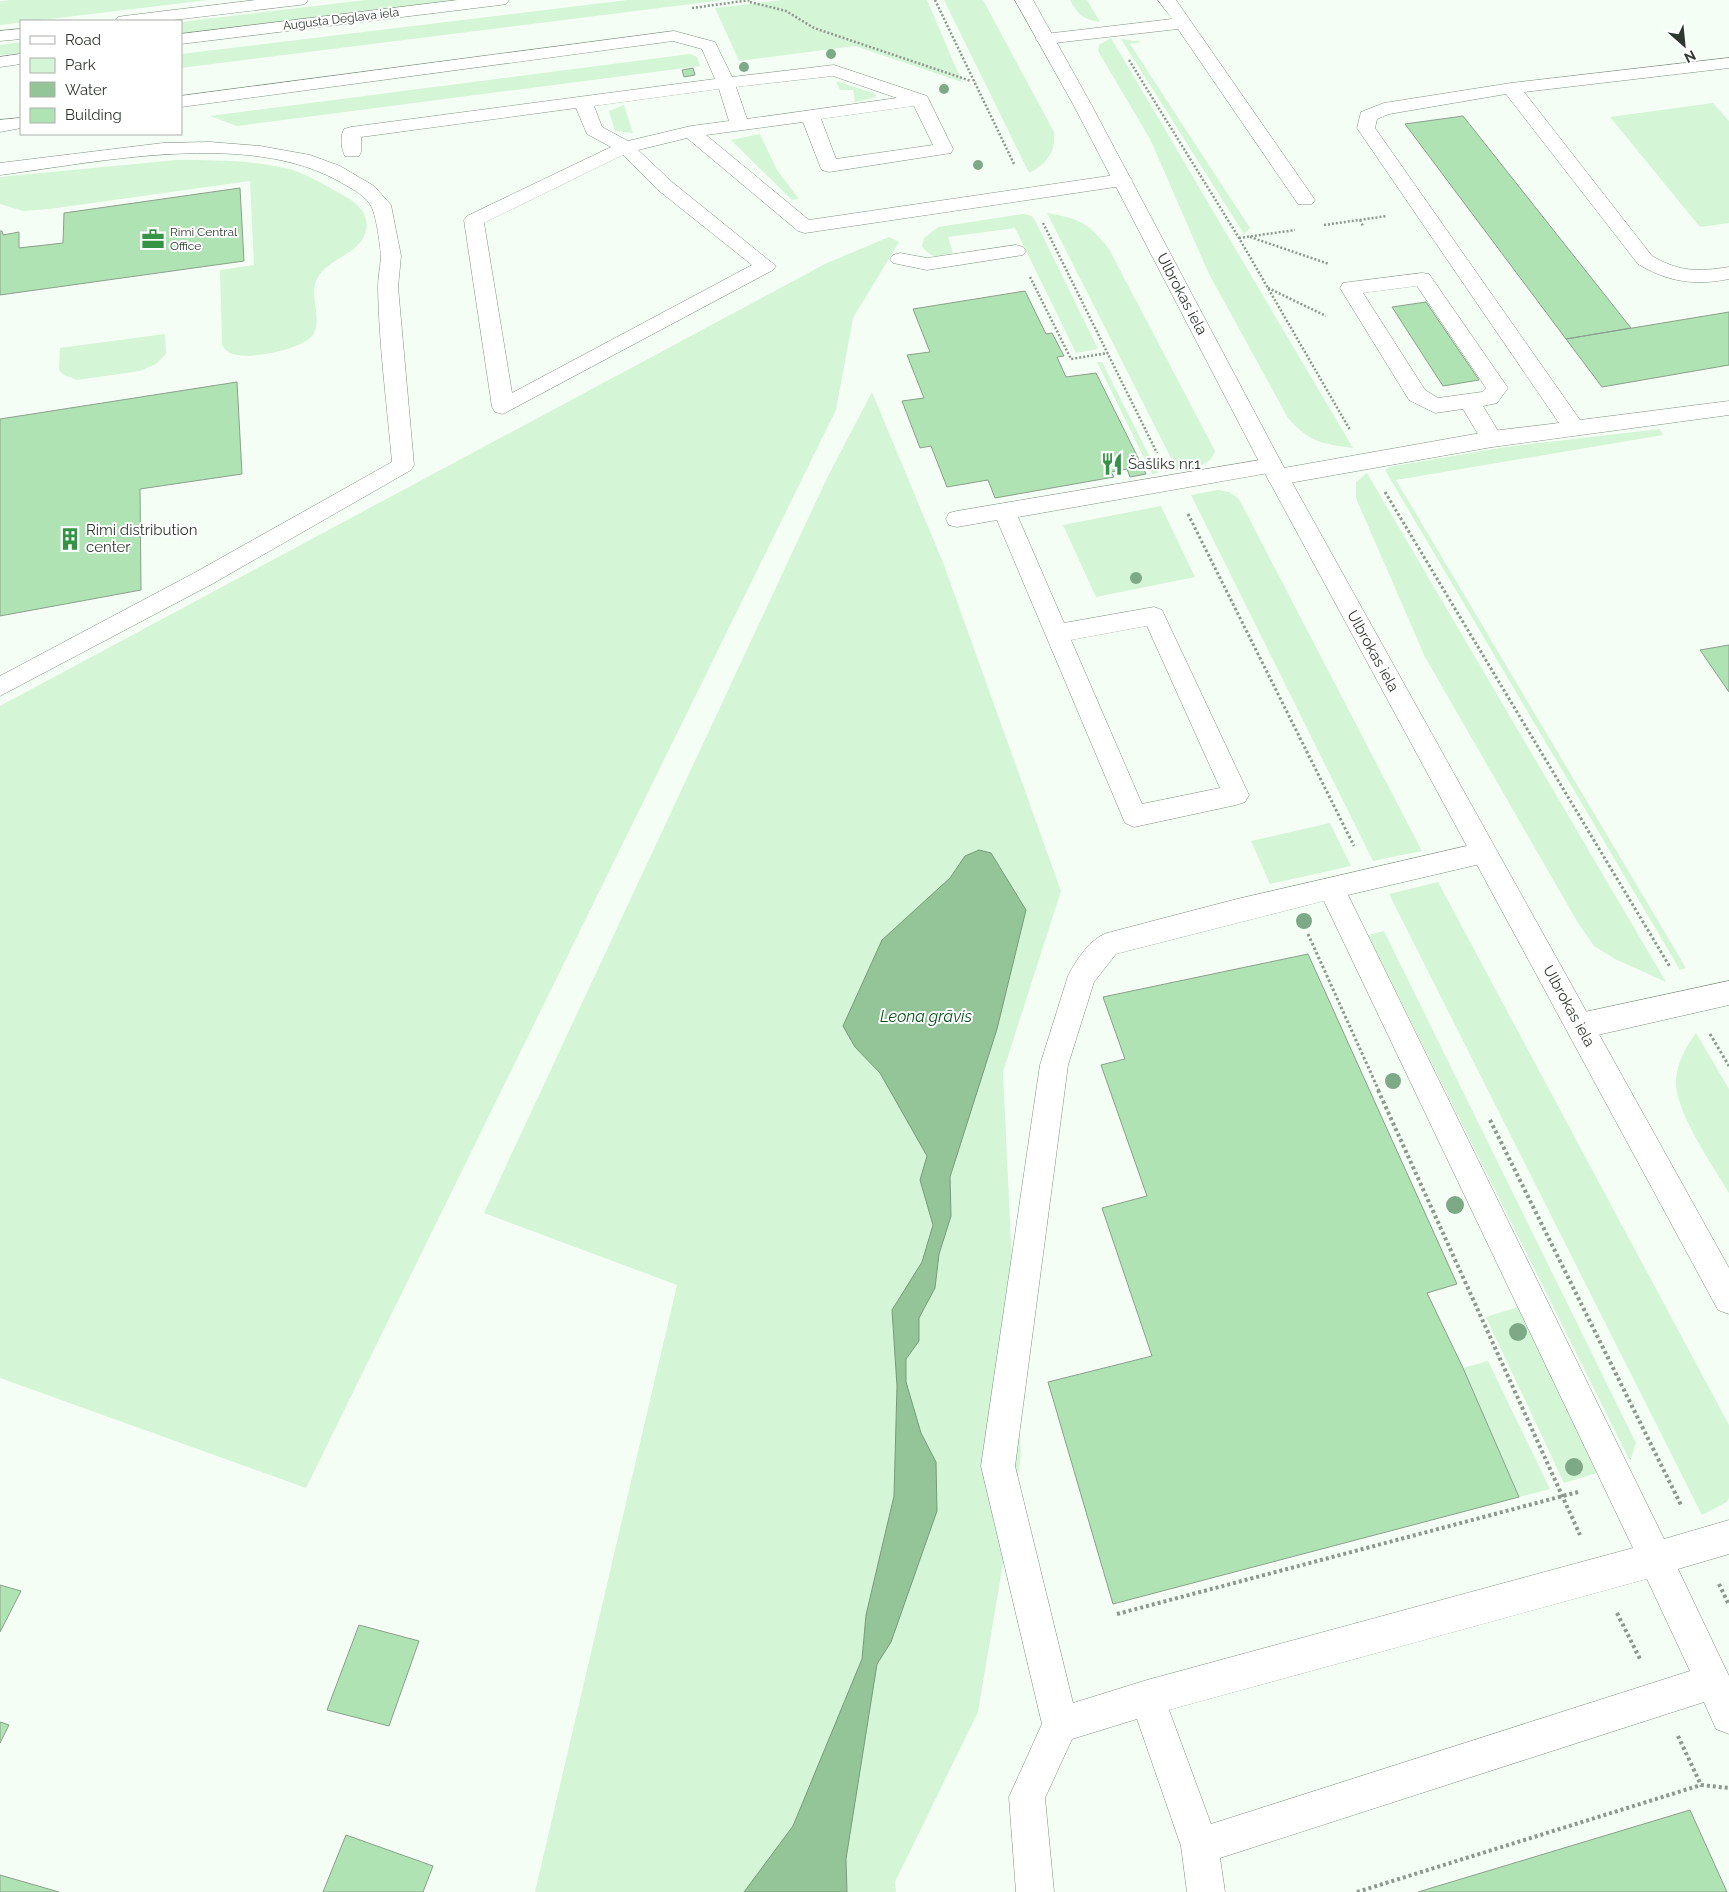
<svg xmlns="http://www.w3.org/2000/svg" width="1729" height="1892" font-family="Raleway,sans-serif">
<rect width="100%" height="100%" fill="#f5fef5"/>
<path fill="#d4f5d6" d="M10,0H208L0,25V1Z
M365,0H454L414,7L181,36V22Z
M628,0H723L181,68V54Z
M782,0H927L962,82L855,46L739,61L715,8Z
M944,0H983L1054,132C1056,152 1047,164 1029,173Z
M1070,0H1087L1100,22C1083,19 1078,15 1070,0Z
M1111,38L1353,448C1322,444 1309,442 1288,418L1209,274L1150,139L1098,51L1099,45Z
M1121,39L1142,42L1130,44L1250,228L1244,234Z
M21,42V53L0,55V45Z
M690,54L697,57L700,66L237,126L210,116Z
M836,81L876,94V97L855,102L853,90H840Z
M1713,103L1729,121V223L1700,227L1610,117Z
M624,105L633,133L615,131L609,111Z
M760,134L777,170L799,199L792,200L731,140Z
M176,160C215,160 255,160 293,170C309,175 326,186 341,194C356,202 372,214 365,234C357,254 332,258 320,274C306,293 323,316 314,333C307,349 249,360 233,354C228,353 225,349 222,345L220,270L254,265L250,181L49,209L23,211L0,204V177Z
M1047,213C1080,219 1088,222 1109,249L1215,451C1211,467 1190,468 1177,470Z
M1023,214L1032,216L1036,222L1098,349L1076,353L1015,228L948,237L953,253L948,257C937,258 928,256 922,246L924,238L938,227Z
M889,237L899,242L853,318L836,410L306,1488L0,1378V706L827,263Z
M165,334L166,354L156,364L140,371L77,380L64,375L59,370L60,348Z
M1097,362H1102L1158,473L1152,474Z
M872,392L944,565L1061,891L1003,1072L1021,1456L978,1712L895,1882L896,1892H847L846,1859L877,1664L891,1642L937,1511L936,1462L921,1433L906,1382V1359L919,1341V1319L935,1288L939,1254L951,1216L950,1177L997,1029L1026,910L965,856L950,878L883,940L856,1047L880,1073L927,1156L920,1180L934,1225L922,1262L892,1310L897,1386L894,1496L866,1615L862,1659L793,1826L744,1892H535L677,1285L484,1213L827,478Z
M1660,429L1663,435L1396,480L1686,968L1680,970L1385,470L1389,467L1505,447Z
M1367,473L1666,982L1615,959L1594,946L1578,923L1425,657L1356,498V482Z
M1218,490L1229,492L1239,499L1422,851L1373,861L1191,495Z
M1161,506L1195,577L1096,597L1063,525Z
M1330,823L1351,866L1270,884L1251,841Z
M1438,882L1729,1425V1498L1727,1502L1702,1515L1389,894Z
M1384,931L1636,1443L1630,1461L1368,935Z
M1696,1033L1729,1089V1193C1712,1164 1674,1111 1676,1079C1677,1063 1687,1045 1696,1033Z
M1521,1306L1597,1473L1564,1483L1486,1317Z
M1488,1361L1550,1489L1519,1497L1463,1368Z"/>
<path fill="#94c598" stroke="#769b78" d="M979,850L991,853L1026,910L997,1029L950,1177L951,1216L939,1254L935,1288L919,1318V1341L906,1359V1382L921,1433L936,1462L937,1511L891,1642L877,1664L846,1859L847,1892H744L793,1826L862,1659L866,1615L894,1496L897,1386L892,1310L922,1262L933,1225L920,1180L927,1156L880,1073L855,1047L843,1026L882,940L950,878L965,856Z"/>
<path fill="#b0e3b4" stroke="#8ba08c" d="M693,68L695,75L684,77L682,70Z
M1463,116L1631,328L1566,339L1405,124Z
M240,188L244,261L0,295V231H2L3,235L19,232V248L63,243L64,213Z
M1025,291L1046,334L1052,333L1064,356L1057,357L1066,377L1096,373L1146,474L1130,477L1127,469L1111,472L1114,477L995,498L988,480L947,487L931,446L920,448L902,401L924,398L907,355L930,352L913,309Z
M1426,302L1479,380L1443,386L1392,307Z
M1729,312V365L1602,387L1566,339Z
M237,382L242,474L140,489L141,590L0,616V419Z
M1729,645V692L1700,650Z
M1308,954L1457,1284L1427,1293L1463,1368L1519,1497L1113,1604L1048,1382L1152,1356L1102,1208L1147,1196L1101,1065L1125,1059L1103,997Z
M0,1585L21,1591L0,1632Z
M359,1625L419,1641L389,1726L327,1710Z
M0,1722L9,1725L0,1743Z
M1690,1810L1727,1892H1418Z
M346,1835L433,1866L423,1892H323Z
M0,1875L59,1892H0Z"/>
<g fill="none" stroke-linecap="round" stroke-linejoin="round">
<defs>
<path id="service" d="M1158,0H1176L1315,200L1312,204H1298L1178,29L1045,44L1039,43L1036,39L1039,35L1045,34L1172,19Z
M674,31L715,42L732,77L834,65L927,96L953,149L951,153L829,172L822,170L820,166L803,122L706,135L809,220L1122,174L1129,176L1132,180L1129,184L1122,186L805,233L798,231L687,138L638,150L672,182L776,266L773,270L503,414L495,412L492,407L464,220L467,216L611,147L587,134L576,108L361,137V152L359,156H345C341,149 340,136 344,129L351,127L715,79L702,49L673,41L181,107V96ZM833,76L897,98L747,119L736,87ZM719,89L729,121L691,126L628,141L602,127L594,106ZM914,106L933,145L836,159L821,119ZM623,155L658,190L752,265L512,393L484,223Z
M21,118V128L0,132V120Z
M210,142L260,146L310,155L340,166L374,186L391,205L401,256L398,287L414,465L411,470L212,584L0,696V676L196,572L392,462C387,404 379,346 378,288C378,278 380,268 381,258C381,249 376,214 371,206C365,195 352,189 342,183C250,129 101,162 0,175V163L163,143Z
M1016,245L1023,247L1026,251L1023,255L927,270L893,263L890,259L893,255L900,253L927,258Z
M1422,273L1429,274L1508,388L1497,403L1483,406L1503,439L1500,444L1492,447L1484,444L1463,409L1435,413L1409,400L1340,288L1343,283L1350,282ZM1417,286L1486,388L1482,392L1438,398L1425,390L1363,293Z
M1272,458L1280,461L1283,466L1280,471L1018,517L1064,623L1154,607L1162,610L1249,795L1245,802L1236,805L1134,827L1125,823L997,520L957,527L949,525L946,519L949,513L957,511ZM1147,626L1220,788L1142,804L1071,640Z
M1484,842L1493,845L1497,853L1493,861L1348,895L1664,1539L1729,1520V1554L1678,1569L1729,1676V1734L1716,1729L1704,1702L1220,1858L1225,1892H1187L1181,1846L1137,1719L1072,1739L1045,1798L1054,1892H1016L1009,1797L1042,1724L981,1466L1040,1065L1068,976C1076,960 1090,939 1107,933L1237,899ZM1324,901L1633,1548L1147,1680L1073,1703L1015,1466L1068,1065L1094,982L1116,954ZM1647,1579L1690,1671L1211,1824L1169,1710Z
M1729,981V1005L1580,1039L1570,1035L1566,1026L1570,1017L1580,1013Z"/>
<path id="minor" d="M1729,58V68L1524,92L1652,256C1680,272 1697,272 1729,267V279C1695,286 1668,282 1638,264L1506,94L1389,114L1377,119L1375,128L1580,420L1729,401V415L1492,447L1278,485L1270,483L1267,477L1270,471L1278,469L1492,431L1559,423L1357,128L1361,112L1384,103L1511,83Z"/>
<path id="secondary" d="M256,0H308L305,4L299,5L165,21H115L118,17L124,16Z
M458,0H509L506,4L500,5L181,44V34Z
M1015,0H1033L1092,106L1289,477L1729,1268V1314L1718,1310L1267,477L1074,106Z
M21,29V39L0,41V31Z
M21,54V64L0,67V57Z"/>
</defs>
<use href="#service" stroke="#7e927f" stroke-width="1"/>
<use href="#minor" stroke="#7e927f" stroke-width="1"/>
<use href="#secondary" stroke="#7e927f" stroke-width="1"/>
<path stroke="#8f988f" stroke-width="2.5" stroke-dasharray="2 2" stroke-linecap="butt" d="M935,0L1014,164
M750,2L786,11L814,28L971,81
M692,8L751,0
M1129,60L1239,238L1350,430
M1360,220L1363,226
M1043,223L1157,453
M1324,225L1387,216
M1250,237L1329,264
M1239,238L1295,230
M1030,277L1071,359L1108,353
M1268,288L1326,316"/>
<path stroke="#8f988f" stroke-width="3" stroke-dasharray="2.5 2.5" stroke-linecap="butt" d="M1385,492L1670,967
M1188,514L1354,846
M1308,934L1379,1091
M1710,1034L1729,1066"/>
<path stroke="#8f988f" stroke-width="4" stroke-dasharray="3 3" stroke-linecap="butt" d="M1378,1090L1580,1535
M1490,1120L1682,1507
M1719,1584L1729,1605
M1617,1613L1641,1661
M1117,1614L1578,1492
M1678,1736L1701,1785L1729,1788
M1357,1892L1701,1785"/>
<use href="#service" fill="#fff" fill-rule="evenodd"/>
<use href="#minor" fill="#fff" fill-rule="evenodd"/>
<use href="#secondary" fill="#fff" fill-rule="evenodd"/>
</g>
<g fill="#7ea986">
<circle cx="831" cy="54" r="5"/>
<circle cx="744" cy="67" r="5"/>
<circle cx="944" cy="89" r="5"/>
<circle cx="978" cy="165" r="5"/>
<circle cx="1136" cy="578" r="6"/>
<circle cx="1304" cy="921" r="8"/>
<circle cx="1393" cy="1081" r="8"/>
<circle cx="1455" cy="1205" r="9"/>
<circle cx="1518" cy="1332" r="9"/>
<circle cx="1574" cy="1467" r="9"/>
</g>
<defs>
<symbol id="office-bare" viewBox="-9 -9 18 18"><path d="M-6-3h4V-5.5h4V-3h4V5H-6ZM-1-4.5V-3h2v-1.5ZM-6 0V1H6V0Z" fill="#359345" stroke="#fff" stroke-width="2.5" paint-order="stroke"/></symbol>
<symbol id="restaurant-bare" viewBox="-9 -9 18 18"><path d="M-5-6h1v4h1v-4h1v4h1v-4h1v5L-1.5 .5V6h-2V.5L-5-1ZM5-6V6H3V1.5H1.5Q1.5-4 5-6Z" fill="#359345" stroke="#fff" stroke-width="2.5" paint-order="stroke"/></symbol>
<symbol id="building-bare" viewBox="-9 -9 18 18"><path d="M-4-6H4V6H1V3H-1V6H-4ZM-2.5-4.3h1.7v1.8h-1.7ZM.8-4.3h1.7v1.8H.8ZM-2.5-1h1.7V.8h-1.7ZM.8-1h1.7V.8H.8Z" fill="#359345" stroke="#fff" stroke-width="2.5" paint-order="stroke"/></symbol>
</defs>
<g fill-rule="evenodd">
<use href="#office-bare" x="137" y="223" width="32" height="32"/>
<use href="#restaurant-bare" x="1096" y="448" width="32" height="32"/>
<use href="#building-bare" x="54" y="523" width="32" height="32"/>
</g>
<g text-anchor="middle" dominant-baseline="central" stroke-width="4" stroke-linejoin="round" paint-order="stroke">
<g font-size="12" fill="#2f382f" stroke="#fff">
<text transform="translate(341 19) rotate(-7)">Augusta Deglava iela</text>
</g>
<g font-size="12" fill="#2f382f" stroke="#fff" text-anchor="start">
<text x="170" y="232">Rimi Central<tspan x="170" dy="14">Office</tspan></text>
</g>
<g font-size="15" fill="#2f382f" stroke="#fff">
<text transform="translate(1182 294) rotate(62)">Ulbrokas iela</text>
<text transform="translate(1373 651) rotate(61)">Ulbrokas iela</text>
<text transform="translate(1569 1006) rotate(61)">Ulbrokas iela</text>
</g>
<g font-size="15" fill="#2f382f" stroke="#fff" text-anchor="start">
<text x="1128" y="464">Šašliks nr.1</text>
<text x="86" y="530">Rimi distribution<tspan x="86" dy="17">center</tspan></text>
</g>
<g font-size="16" font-style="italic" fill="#04521a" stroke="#fff">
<text x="926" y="1016">Leona grāvis</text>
</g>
</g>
<rect x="20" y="20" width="162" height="115" fill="#ffffff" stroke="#acafac"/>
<rect x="30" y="36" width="25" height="8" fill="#ffffff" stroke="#acafac"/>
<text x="65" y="45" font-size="15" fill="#2f382f">Road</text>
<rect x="30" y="58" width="25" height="15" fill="#d4f5d6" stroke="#acafac"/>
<text x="65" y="70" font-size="15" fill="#2f382f">Park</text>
<rect x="30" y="82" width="25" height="15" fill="#94c598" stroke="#acafac"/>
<text x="65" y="95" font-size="15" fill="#2f382f">Water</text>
<rect x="30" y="108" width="25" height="15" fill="#b0e3b4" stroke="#acafac"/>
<text x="65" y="120" font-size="15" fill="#2f382f">Building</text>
<g transform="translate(1684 45) rotate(153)" stroke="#ffffff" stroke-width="4" paint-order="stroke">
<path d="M0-4L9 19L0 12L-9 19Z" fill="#2f382f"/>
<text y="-8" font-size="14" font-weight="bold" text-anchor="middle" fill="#2f382f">N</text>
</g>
</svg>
